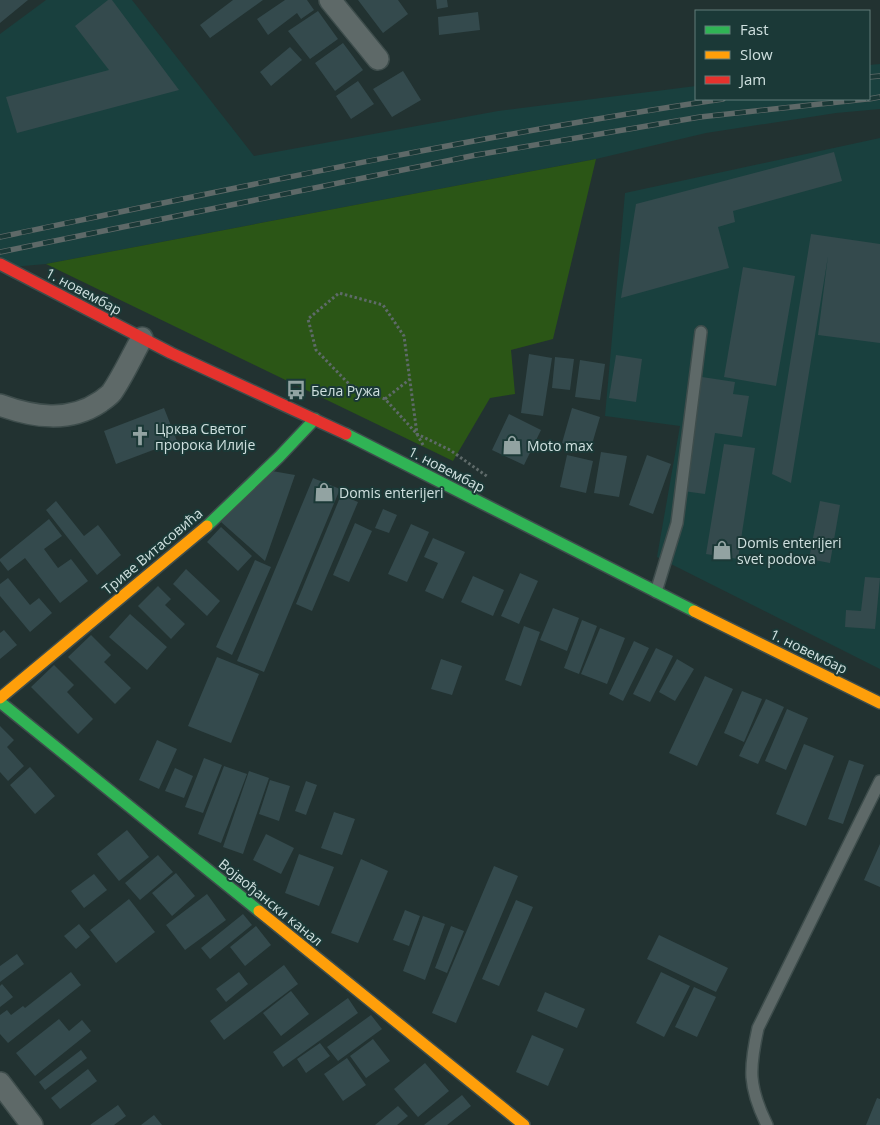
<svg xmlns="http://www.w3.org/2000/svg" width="880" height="1125" font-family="'Open Sans',sans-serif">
<rect width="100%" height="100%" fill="#223231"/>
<path fill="#19403e" d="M46,0H132L254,156L498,111L696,86V99H869V65L880,64V109L836,113L706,133L596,159L46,264L0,268V34Z
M880,138V669L657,557L680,426L605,416L625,193Z"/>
<path fill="#2b5616" d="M596,159L553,339L511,350L515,394L490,398L453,461L46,264Z"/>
<path fill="#344a4d" d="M0,0H28L0,23Z
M108,0H112L179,90L17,133L6,97L109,70L75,26Z
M233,0H263L210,38L200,25Z
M285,0H307L314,10L301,19L297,13L268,35L257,19Z
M358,0H398L408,14L383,33Z
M436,0H447L448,7L437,9Z
M318,11L338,39L310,59L288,31Z
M478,12L480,30L439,35L438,17Z
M343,43L363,70L335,91L315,63Z
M290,47L302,60L271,86L260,72Z
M403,71L421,100L392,117L373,89Z
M358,81L374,104L351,119L336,96Z
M834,152L842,181L733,211L735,222L718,227L729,268L621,298L636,204Z
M811,234L880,244V343L818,335L828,256L791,483L772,474Z
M743,267L795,276L776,386L724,377Z
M529,354L552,358L543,416L521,413Z
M616,355L642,359L636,402L609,398Z
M555,357L574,359L570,390L552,388Z
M580,360L605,364L600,400L575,397Z
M702,377L735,382L733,394L749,396L742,437L715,433L705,494L683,491Z
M164,408L177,441L116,464L104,431Z
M572,408L600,417L590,451L562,443Z
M509,414L541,430L524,465L492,450Z
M724,444L755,448L738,559L706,554Z
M601,452L627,456L619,497L594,493Z
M567,455L593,461L586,493L560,487Z
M647,455L671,464L653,514L629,505Z
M272,471L295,475L265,561L221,522Z
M313,478L340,489L264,672L237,661Z
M341,495L358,502L312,611L296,604Z
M56,501L84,536L98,525L121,555L97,575L46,510Z
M820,501L840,505L830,563L809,559Z
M383,509L397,515L389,533L375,528Z
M49,519L62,536L44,549L58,568L71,559L88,581L60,603L25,558L8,571L0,561V559Z
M355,523L372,531L349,582L333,575Z
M411,524L429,532L407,582L388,574Z
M221,527L252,556L238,571L207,542Z
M433,538L465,552L443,599L425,591L438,563L424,557Z
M255,560L271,567L232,655L216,647Z
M186,569L220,601L207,616L173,584Z
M520,573L538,581L519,624L501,616Z
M473,576L504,590L493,616L461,602Z
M865,577L880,578L875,629L845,627L846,610L861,611Z
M8,578L30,605L39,598L52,613L30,632L0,596V584Z
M158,586L171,599L165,605L185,624L171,639L138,606Z
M553,608L579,618L567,651L540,640Z
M130,614L167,647L147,670L109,637Z
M582,620L597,626L579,674L564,668Z
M524,626L540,632L521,686L505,680Z
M600,628L625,638L607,684L581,674Z
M4,630L17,645L0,659V633Z
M91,635L111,655L104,662L131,688L115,704L68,657Z
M634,641L649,648L623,701L609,694Z
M656,648L673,656L650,702L633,694Z
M217,657L259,674L231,743L188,726Z
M441,659L462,666L452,695L431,689Z
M677,659L694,669L675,701L659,692Z
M54,665L74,685L67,692L93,719L78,734L31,687Z
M705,676L733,689L697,766L669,753Z
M742,691L762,699L744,742L724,733Z
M766,699L784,707L758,764L739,756Z
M787,709L808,718L786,770L765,761Z
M0,726L14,740L7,747L24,766L8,781L0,772Z
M157,740L177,749L159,789L139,780Z
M804,744L834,756L806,826L776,814Z
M204,758L222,765L203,813L185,807Z
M849,760L864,765L843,824L828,819Z
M224,766L247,774L221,843L198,834Z
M30,767L55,796L35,814L10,785Z
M175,768L193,776L184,798L165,791Z
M249,771L269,778L243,854L223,847Z
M270,780L290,786L279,821L259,814Z
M306,781L317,785L306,815L295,811Z
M334,812L355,819L342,855L321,848Z
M127,830L149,857L119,881L97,854Z
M266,834L294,848L281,874L253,860Z
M880,844V887L864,880Z
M299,854L334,867L319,906L285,893Z
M158,855L173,872L140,900L125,883Z
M361,859L388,871L358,943L331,933Z
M494,866L518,876L456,1023L432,1013Z
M176,873L195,896L172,916L152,893Z
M94,874L107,890L84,908L71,891Z
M207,894L226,920L185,950L166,925Z
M129,899L155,932L116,963L90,930Z
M516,900L533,907L499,986L482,979Z
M405,910L420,916L409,946L393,940Z
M243,914L252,925L210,959L201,948Z
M423,916L445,924L425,980L403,971Z
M79,924L90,937L76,949L64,936Z
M256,926L271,945L245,966L230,947Z
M451,926L464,931L447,973L435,968Z
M659,935L728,968L716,992L647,959Z
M17,954L24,964L0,982V966Z
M284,965L298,984L224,1040L210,1021Z
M71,972L81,985L8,1043L0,1034V1015L7,1010L11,1015L23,1006L25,1008Z
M239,972L248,984L226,1002L216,989Z
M661,972L690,986L664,1037L636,1023Z
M2,984L13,997L0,1007V986Z
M694,987L716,997L697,1037L675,1027Z
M291,991L309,1014L281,1036L263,1013Z
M545,992L585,1009L577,1028L537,1011Z
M348,998L358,1013L283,1067L273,1052Z
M371,1015L382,1029L338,1061L327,1047Z
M59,1019L69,1031L82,1020L91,1031L35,1076L16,1053Z
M532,1035L564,1049L548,1086L516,1072Z
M373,1039L390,1061L366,1078L350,1056Z
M320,1043L330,1056L306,1073L297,1059Z
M81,1050L87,1058L45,1090L39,1082Z
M347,1058L366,1085L343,1101L324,1074Z
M425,1063L449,1091L418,1117L394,1089Z
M88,1069L97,1081L60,1109L51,1098Z
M462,1095L471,1106L447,1125H424Z
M877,1098L880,1099V1125H866Z
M118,1105L126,1116L114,1125H90Z
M398,1106L408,1116L397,1125H375Z
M154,1115L162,1125H141Z"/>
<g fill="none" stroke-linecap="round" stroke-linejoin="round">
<defs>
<path id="lane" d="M656,592L677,523L701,332
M767,1125C748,1086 749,1069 758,1028L880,781"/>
<path id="street" d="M330,0L378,59
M0,405C33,417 69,423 100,402C104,399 109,396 112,392C123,376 132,356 142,338
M0,1083L32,1125"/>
<path id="fast" d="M346,434L694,611
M207,526L279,457L315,419
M0,702L259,911"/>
<path id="slow" d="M694,611L880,703
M0,698L207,526
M259,911L524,1125"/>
<path id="jam" d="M0,264L171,353L346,434"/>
</defs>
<use href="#lane" stroke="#3e4d4c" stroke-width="14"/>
<use href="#street" stroke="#3e4d4c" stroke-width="24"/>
<use href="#fast" stroke="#3e4d4c" stroke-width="14"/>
<use href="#slow" stroke="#3e4d4c" stroke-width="14"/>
<use href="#jam" stroke="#3e4d4c" stroke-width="14"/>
<path stroke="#5e6a69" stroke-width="3" stroke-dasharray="2.5 2.5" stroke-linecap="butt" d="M385,399L410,379
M423,445L417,434L385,399L350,385L316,350L308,319L339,293L383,305L404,336L417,434L450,450L488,477"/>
<use href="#lane" stroke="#5e6968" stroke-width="11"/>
<use href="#street" stroke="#5e6968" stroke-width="21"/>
<use href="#fast" stroke="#30b455" stroke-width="11"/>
<use href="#slow" stroke="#ff9f0a" stroke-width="11"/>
<use href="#jam" stroke="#e5322d" stroke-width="11"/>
<defs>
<path id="rail" d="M869,77L880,76
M869,99L880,97
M0,237C240,187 480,135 723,99
M0,252L476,155L700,117L867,99"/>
</defs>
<use href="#rail" stroke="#5e6968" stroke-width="5.5"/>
<use href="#rail" stroke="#1b3937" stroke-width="4" stroke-dasharray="11" stroke-linecap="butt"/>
</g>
<defs>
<symbol id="bus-bare" viewBox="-9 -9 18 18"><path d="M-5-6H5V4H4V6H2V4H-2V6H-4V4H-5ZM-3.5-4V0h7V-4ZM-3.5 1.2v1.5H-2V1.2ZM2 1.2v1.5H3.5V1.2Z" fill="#92a3a2" stroke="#1b3937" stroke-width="2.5" paint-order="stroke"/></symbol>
<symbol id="church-bare" viewBox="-9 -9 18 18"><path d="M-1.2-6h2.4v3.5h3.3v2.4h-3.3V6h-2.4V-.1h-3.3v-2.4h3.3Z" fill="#92a3a2" stroke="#1b3937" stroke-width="2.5" paint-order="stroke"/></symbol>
<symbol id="shop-bare" viewBox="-9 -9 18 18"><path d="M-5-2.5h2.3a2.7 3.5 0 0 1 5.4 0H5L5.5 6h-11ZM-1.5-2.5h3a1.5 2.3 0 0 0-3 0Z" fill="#92a3a2" stroke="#1b3937" stroke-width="2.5" paint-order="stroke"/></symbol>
</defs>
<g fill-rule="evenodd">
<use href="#bus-bare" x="282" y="376" width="28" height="28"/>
<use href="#church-bare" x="126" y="422" width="28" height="28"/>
<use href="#shop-bare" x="498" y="431" width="28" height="28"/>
<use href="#shop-bare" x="310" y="478" width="28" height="28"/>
<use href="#shop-bare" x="708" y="536" width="28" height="28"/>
</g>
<g text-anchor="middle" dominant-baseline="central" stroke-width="4" stroke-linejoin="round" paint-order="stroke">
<g font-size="14" fill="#cfe0df" stroke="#1b3937">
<text transform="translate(84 291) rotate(28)">1. новембар</text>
<text transform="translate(447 469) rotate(27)">1. новембар</text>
<text transform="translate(152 551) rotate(-40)">Триве Витасовића</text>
<text transform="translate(809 651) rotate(26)">1. новембар</text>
<text transform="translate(271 902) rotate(39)">Војвођански канал</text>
</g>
<g font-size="14" fill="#cfe0df" stroke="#1b3937" text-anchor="start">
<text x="311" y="390">Бела Ружа</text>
<text x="155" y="428">Црква Светог<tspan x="155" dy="16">пророка Илије</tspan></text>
<text x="527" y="445">Moto max</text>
<text x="339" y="492">Domis enterijeri</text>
<text x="737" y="542">Domis enterijeri<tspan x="737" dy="16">svet podova</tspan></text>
</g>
</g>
<rect x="695" y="10" width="175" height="90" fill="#1b3937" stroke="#637c7a"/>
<rect x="705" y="26" width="25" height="8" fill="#30b455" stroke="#637c7a"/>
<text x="740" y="35" font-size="15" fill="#cfe0df">Fast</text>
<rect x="705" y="51" width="25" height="8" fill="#ff9f0a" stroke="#637c7a"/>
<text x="740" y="60" font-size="15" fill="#cfe0df">Slow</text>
<rect x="705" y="76" width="25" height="8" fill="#e5322d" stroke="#637c7a"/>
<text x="740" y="85" font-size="15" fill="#cfe0df">Jam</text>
</svg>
